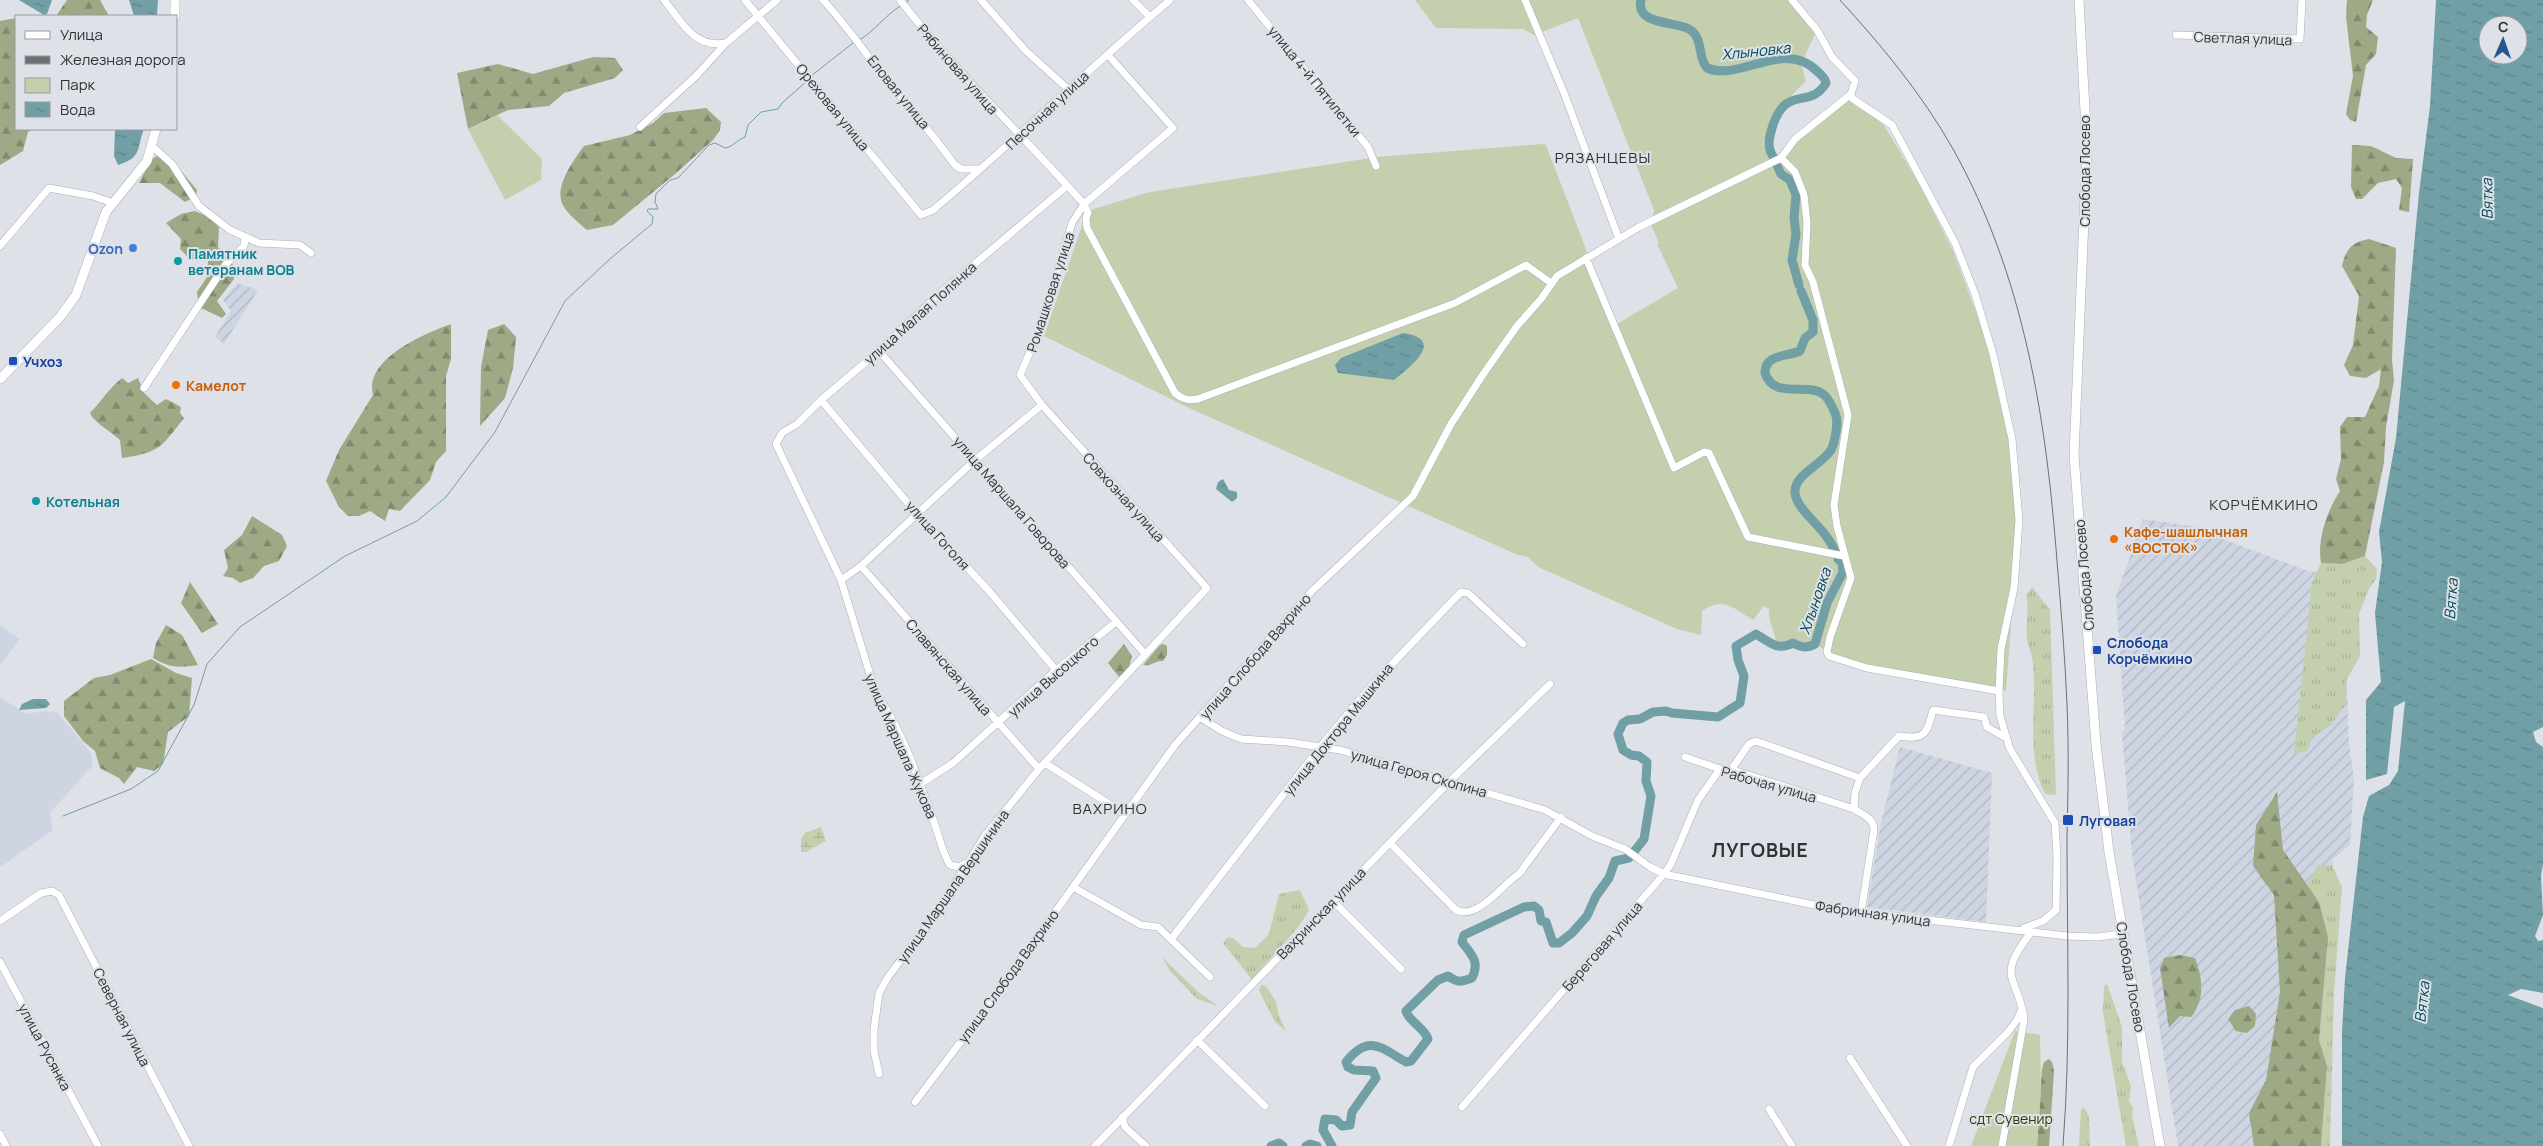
<svg xmlns="http://www.w3.org/2000/svg" width="2543" height="1146" font-family="Manrope,sans-serif">
<defs>
<pattern id="industrial-furrows" width="10" height="10" patternUnits="userSpaceOnUse" patternTransform="scale(1.25)"><rect width="10" height="10" fill="#ced5e2"/><path d="M-1 1l2-2M0 10L10 0M9 11l2-2" fill="none" stroke="#b1b7c2"/></pattern>
<pattern id="grass-tufts" width="24" height="20" patternUnits="userSpaceOnUse" patternTransform="scale(1.25)"><rect width="24" height="20" fill="#c4cfae"/><path d="M3 7l-1-3M5 7V3M7 7l1-3M15 17l-1-3M17 17v-4M19 17l1-3" fill="none" stroke="#a9b296"/></pattern>
<pattern id="forest-firs" width="22" height="20" patternUnits="userSpaceOnUse" patternTransform="scale(1.25)"><rect width="22" height="20" fill="#9ea986"/><path d="M5 1l3.5 6h-7zM16 11l3.5 6h-7z" fill="#818a6e"/></pattern>
<pattern id="wetland-marsh" width="20" height="14" patternUnits="userSpaceOnUse" patternTransform="scale(1.25)"><rect width="20" height="14" fill="#c4cfae"/><path d="M1 5h8M5 5V1M11 12h8M15 12V8" fill="none" stroke="#a9b296"/></pattern>
<pattern id="water-ripples" width="26" height="14" patternUnits="userSpaceOnUse" patternTransform="scale(1.25)"><rect width="26" height="14" fill="#709fa6"/><path d="M2 4q2-2 4 0t4 0M15 11q2-2 4 0t4 0" fill="none" stroke="#5d8288"/></pattern>
</defs>
<rect width="100%" height="100%" fill="#dee1e7"/>
<path fill="#ced5e2" d="M0,625L20,639L0,665Z
M0,697L26,714L45,711L58,713L91,753L93,765L50,813L53,830L0,867Z"/>
<path fill="url(#industrial-furrows)" d="M237,283L258,290L224,344L215,337L231,311L223,300Z
M2143,519L2204,528L2214,536L2308,571L2343,576L2349,744L2354,780L2350,845L2333,859L2319,1146H2178L2132,855L2122,733L2125,730L2116,596Z
M1900,747L1992,773L1986,922L1867,907L1881,823Z"/>
<path fill="url(#grass-tufts)" d="M2365,556L2377,569L2376,579L2369,589L2359,614L2360,656L2346,681V704L2330,726L2312,737L2307,751L2294,754L2312,583L2321,563L2342,564Z
M2032,587L2050,610L2056,795L2045,794C2024,751 2039,703 2032,657C2031,650 2027,644 2027,638C2025,623 2030,611 2026,596Z
M2318,865H2332L2342,887L2334,993L2330,1146H2321L2327,1066L2319,1040V902L2307,885Z
M1300,890L1309,910C1295,936 1270,956 1252,980L1223,943L1227,938H1233L1243,947L1255,948L1269,934L1279,894Z
M1162,957L1198,992L1218,1006L1197,999L1170,971Z
M2107,984L2122,1027V1062L2131,1086L2129,1101L2133,1108L2132,1116L2139,1146H2126L2103,1012L2104,986Z
M1261,985L1266,986L1276,1002L1279,1016L1286,1031L1275,1022L1259,990Z
M2084,1108L2089,1116L2090,1146H2079L2081,1109Z"/>
<path fill="url(#forest-firs)" d="M67,0H100L109,16H56Z
M2347,0H2373L2367,15L2366,27L2378,37L2376,54L2366,65L2356,122L2350,120L2346,114L2353,76L2346,17Z
M16,18V129H33L28,132L23,151L0,165V21Z
M593,57L615,58L623,70L615,78L564,93L549,106L508,110L468,129L457,73L498,64L533,74Z
M706,108L721,122L720,130L713,140L675,174L613,225L587,230C579,223 570,216 564,207C552,189 573,161 584,146L630,135L653,123L664,113Z
M2352,145L2371,146L2396,158L2413,159L2409,212L2399,210L2402,188L2396,179L2378,183L2362,199H2356L2351,187Z
M160,154L177,166L197,190L196,196L185,202L160,183H139L151,160Z
M195,211L209,217L219,227L218,247L234,266V279L217,301L226,314L222,318L199,307L197,292L207,277L208,261L200,257L191,260L180,249L181,239L166,223L181,214Z
M2369,239L2396,248L2392,360L2394,380L2386,427L2384,462L2365,556L2342,564L2321,563C2317,539 2327,511 2340,491L2336,479L2341,459L2340,427L2347,417H2365L2379,386L2381,369L2366,378L2350,376L2344,365L2353,345L2359,296L2342,266C2346,249 2352,242 2369,239Z
M451,324V359L446,376V451L436,462L430,480L400,511L389,509L385,521L370,511L359,516H348L339,507L326,481L339,450L373,395C364,359 424,334 451,324Z
M504,324L516,337L513,368L505,398L480,426L481,367L488,330Z
M122,378L128,383L138,378L144,393L157,405L166,399L181,407L180,413L184,418C162,446 160,453 122,458L120,440C112,432 94,423 90,413C101,402 109,388 122,378Z
M252,516L282,535L287,546L279,561L264,566L253,578L240,583L233,578L223,576L228,568L224,550L242,535Z
M190,582L218,624L202,633L181,603Z
M166,625L182,635L198,665C180,668 169,668 153,658L156,643Z
M1124,644L1132,656L1129,667L1119,677L1108,663Z
M1164,644L1167,646V655L1163,661C1155,660 1151,667 1143,665L1160,645Z
M151,659L176,673L192,678L189,716L168,732L163,764L154,771L137,767L124,784L119,778L100,768L95,751L83,741L64,716V701L94,678L110,675Z
M2277,792L2283,850L2319,902L2328,937L2319,1040L2327,1066L2321,1146H2254L2249,1113L2266,1080L2280,992L2274,895L2253,866L2256,825Z
M2180,955L2195,958C2203,978 2205,1000 2191,1017L2180,1016L2169,1028L2160,968L2164,958Z
M2249,1006L2256,1014L2255,1026L2247,1033L2236,1031L2228,1019L2235,1010Z
M2049,1059L2052,1062L2054,1071L2049,1146H2037L2042,1069L2044,1062Z"/>
<path fill="url(#wetland-marsh)" d="M821,827L826,841L806,852H801V839L805,833Z"/>
<path fill="#c4cfae" d="M1415,0H1789L1815,34L1801,64L1806,81C1786,100 1773,117 1763,144L1780,158L1789,146L1843,98L1879,117L1918,182L1953,251L1989,347L2009,431L2020,521L2017,594L2012,611L2006,691L1867,668L1815,645L1801,647L1793,643L1784,648L1776,647C1776,629 1768,625 1769,609L1764,606L1753,620C1733,608 1724,596 1702,611L1701,635L1677,629L1538,567L1528,557L1518,555L1189,408L1044,336L1087,211L1150,192L1377,157L1543,144L1546,145L1615,325L1678,288L1657,244L1659,243L1651,225L1654,210L1578,18L1534,35L1523,29L1436,28Z
M497,115L542,159L541,180L505,200L468,129Z
M2015,1031L2040,1035L2041,1090L2037,1146H1971Z"/>
<path fill="url(#water-ripples)" fill-rule="evenodd" d="M19,0H52L47,14L44,15Z
M129,0H158L157,16H134Z
M2436,0H2543V727L2533,732L2536,742L2543,747V864L2541,876L2543,915L2535,936L2538,941L2543,940V993L2521,989L2508,995L2543,1008V1146H2342V1032L2345,978L2363,817L2369,796L2389,785L2398,771L2405,701L2394,707L2387,774L2366,780V700L2381,682L2375,613L2382,562L2379,532L2396,438L2419,193L2430,106ZM2488,25H2518V55H2488Z
M115,129H144C136,149 143,157 118,165L114,156Z
M1403,333C1447,339 1410,367 1394,380L1338,373L1335,365L1341,358Z
M1223,479L1229,490L1237,492V498L1232,502L1216,489L1218,482Z
M33,699H46L50,704L46,708L19,710L22,704Z"/>
<g fill="none" stroke-linecap="round" stroke-linejoin="round">
<path stroke="#709fa6" stroke-width="1" d="M905,3L909,0
M859,40C873,33 885,15 902,5
M811,76L853,43
M63,816L131,789L158,771L194,705L207,664L240,627L345,556L417,521L446,497L495,432L565,301L611,258L652,224L653,217L647,211L648,209H658L655,202L656,194L670,180L678,178L709,145L715,143L725,148C733,147 737,140 745,137L748,125L761,112L778,109L782,103L807,81"/>
<path stroke="#709fa6" stroke-width="9" d="M1641,0C1635,25 1674,21 1689,29C1704,38 1697,57 1707,68C1740,82 1784,38 1817,71C1821,75 1825,77 1826,83C1810,110 1787,84 1773,125C1769,138 1766,146 1774,158
M1776,163L1781,174L1790,180L1796,195L1794,218L1796,234L1792,260L1799,285
M1801,291L1813,320V332L1805,338L1800,351C1786,357 1765,354 1765,373C1774,400 1806,382 1823,394C1829,398 1832,407 1835,413C1838,419 1837,425 1836,432C1835,437 1834,445 1831,450C1823,464 1793,475 1795,493C1797,512 1827,528 1835,552
M1271,1146L1279,1143L1283,1146
M1306,1146L1310,1144L1317,1146
M1332,1146L1323,1130L1325,1119L1336,1120L1342,1126L1350,1125L1352,1112L1376,1078L1373,1071L1354,1070L1348,1067L1346,1062C1369,1033 1381,1048 1406,1062L1411,1061L1428,1039C1424,1027 1409,1022 1406,1011L1438,980L1448,976C1458,983 1461,982 1472,978C1480,962 1472,955 1462,942L1464,935L1524,907L1534,906L1539,910L1541,921L1546,922L1553,943H1559L1572,933L1587,916L1596,896L1609,878L1615,861L1629,858L1644,839L1651,796L1646,781L1647,762L1639,756L1631,755L1623,750L1618,734L1623,723L1628,720L1640,719L1653,712L1666,711L1672,713L1718,717L1740,703L1744,676L1738,660L1736,646L1756,634C1770,643 1778,651 1793,643C1801,647 1806,649 1815,644L1827,603L1843,572L1842,563L1838,559"/>
<defs>
<path id="minor" d="M664,0C682,22 694,49 726,43
M745,0L921,215L933,210C1014,142 1089,68 1170,0
M823,0C845,24 863,50 883,75C908,105 932,134 955,165L961,169H980
M900,0C957,73 1023,136 1084,204L1088,213L1086,218L1087,228L1175,393C1182,399 1188,401 1198,399L1455,303L1526,265L1551,283
M981,0L1026,51L1068,89
M1133,0L1150,17
M1248,0L1368,147L1376,166
M1525,0L1564,93L1619,239
M1792,0L1817,30L1832,57L1855,81L1851,94L1853,99L1892,125L1955,243L1975,294L1993,354L2012,439L2019,520L2014,588L2001,649L1999,691L2000,716L2010,749L2055,823L2057,858L2056,910L2043,921L2024,928L2022,932
M2176,35L2300,39L2302,0
M640,127L696,76L726,43L777,0
M152,146L172,164L199,206L230,230L259,243L300,245L311,253
M1781,158L1795,172L1804,195L1807,223L1805,265L1813,282L1848,415L1834,505L1837,526L1851,578L1830,637L1827,652L1829,656L1867,668L1999,691
M0,246L49,188L93,196L113,203
M1586,258L1674,468L1704,452L1709,453L1748,537L1844,556
M879,351L1145,654
M144,388L226,264L244,246L245,238
M821,400L917,514L989,591L1056,670
M861,566L1039,769
M841,580L861,566L975,460L1042,405
M1201,718L1222,731L1241,739L1288,742L1340,750L1545,810L1592,836L1625,849L1650,867L1664,874L1834,909L2067,936L2096,937L2123,934
M1685,757L1720,769L1736,771L1854,809
M1045,763L1125,814
M1731,770L1749,744L1756,741L1860,778
M920,784L953,763L1056,670L1116,622
M1390,843L1456,910C1478,921 1503,883 1519,874L1561,817
M967,863L959,867L950,865C942,852 940,839 935,825C922,788 900,724 876,694L841,580L776,444L782,433L797,424L821,400L879,351L939,294L1067,186
M1073,887L1141,925L1158,927L1210,977
M1333,901L1401,969
M1861,913L1874,830C1874,818 1863,815 1854,809L1855,793L1860,778L1899,736C1925,740 1927,734 1933,710L1984,717L1987,727L2006,738
M0,921L41,893L52,891L59,895L189,1146
M1172,938L1320,747L1371,686L1461,592L1468,593L1523,644
M0,962L98,1146
M1197,1040L1265,1106
M1850,1058L1907,1146
M879,1074L874,1051V1029L879,993L888,977L935,915L984,837L1039,769L1207,588L1042,405L1020,375L1039,331L1072,223L1084,204L1173,128L1108,55
M915,1102L984,1011L1175,745L1312,591L1413,496L1451,424L1484,373L1517,326L1541,299L1557,276L1639,227L1781,158L1795,139L1851,94
M1462,1107L1664,874L1671,864L1698,800L1720,769
M1769,1109L1792,1146
M1122,1117L1125,1127L1146,1146
M0,1134L6,1146
M1095,1146L1450,781L1550,684
M1949,1146L1973,1067L2008,1032L2017,1020L2022,1009
M2002,1146L2024,1020C2023,1003 2016,993 2012,978C2007,962 2023,944 2031,932"/>
<path id="major" d="M175,0V16
M2079,0L2087,148L2074,455L2096,744L2109,852L2160,1146
M0,379L60,317L76,295L106,212L147,161L156,129"/>
</defs>
<use href="#minor" stroke="#acb0b5" stroke-width="8"/>
<use href="#major" stroke="#acb0b5" stroke-width="10"/>
<use href="#minor" stroke="#fff" stroke-width="7"/>
<use href="#major" stroke="#fff" stroke-width="9"/>
<path stroke="#6e6f73" stroke-width="1" d="M1840,0C1882,46 1922,94 1953,149C2024,276 2046,417 2057,561C2061,609 2065,657 2067,705C2069,750 2068,794 2067,838C2067,940 2071,1044 2063,1146"/>
</g>
<circle fill="#3f7fe0" stroke="#dee1e7" stroke-width="2" cx="133" cy="248" r="5"/>
<g fill="#0f9aa8" stroke="#dee1e7" stroke-width="2">
<circle cx="178" cy="261" r="5"/>
<circle cx="36" cy="501" r="5"/>
</g>
<g fill="#1a4fb4" stroke="#dee1e7" stroke-width="2">
<rect x="8" y="356" width="10" height="10" rx="2.5"/>
<rect x="2092" y="645" width="10" height="10" rx="2.5"/>
<rect x="2062" y="814" width="12" height="12" rx="2.5"/>
</g>
<g fill="#e8710a" stroke="#dee1e7" stroke-width="2">
<circle cx="176" cy="385" r="5"/>
<circle cx="2114" cy="539" r="5"/>
</g>
<g text-anchor="middle" dominant-baseline="central" stroke-width="4" stroke-linejoin="round" paint-order="stroke">
<g font-size="14" fill="#313234" stroke="#dee1e7">
<text transform="translate(2243 38) rotate(2)">Светлая улица</text>
<text transform="translate(958 69) rotate(49)">Рябиновая улица</text>
<text transform="translate(1315 81) rotate(51)">улица 4-й Пятилетки</text>
<text transform="translate(899 92) rotate(51)">Еловая улица</text>
<text transform="translate(833 107) rotate(51)">Ореховая улица</text>
<text transform="translate(1047 110) rotate(-43)">Песочная улица</text>
<text transform="translate(2084 171) rotate(-90)">Слобода Лосево</text>
<text transform="translate(1050 292) rotate(-72)">Ромашковая улица</text>
<text transform="translate(920 313) rotate(-42)">улица Малая Полянка</text>
<text transform="translate(1124 497) rotate(48)">Совхозная улица</text>
<text transform="translate(1012 502) rotate(49)">улица Маршала Говорова</text>
<text transform="translate(938 535) rotate(48)">улица Гоголя</text>
<text transform="translate(2084 575) rotate(-95)">Слобода Лосево</text>
<text transform="translate(1255 656) rotate(-49)">улица Слобода Вахрино</text>
<text transform="translate(949 667) rotate(49)">Славянская улица</text>
<text transform="translate(1053 676) rotate(-41)">улица Высоцкого</text>
<text transform="translate(1338 729) rotate(-51)">улица Доктора Мышкина</text>
<text transform="translate(901 746) rotate(66)">улица Маршала Жукова</text>
<text transform="translate(1419 773) rotate(16)">улица Героя Скопина</text>
<text transform="translate(1769 784) rotate(16)">Рабочая улица</text>
<text transform="translate(953 886) rotate(-55)">улица Маршала Вершинина</text>
<text transform="translate(1321 913) rotate(-46)">Вахринская улица</text>
<text transform="translate(1873 913) rotate(8)">Фабричная улица</text>
<text transform="translate(1602 946) rotate(-49)">Береговая улица</text>
<text transform="translate(1008 976) rotate(-54)">улица Слобода Вахрино</text>
<text transform="translate(2131 977) rotate(80)">Слобода Лосево</text>
<text transform="translate(122 1017) rotate(63)">Северная улица</text>
<text transform="translate(45 1047) rotate(62)">улица Русянка</text>
</g>
<g font-size="14" font-weight="bold" fill="#366cbe" stroke="#dee1e7" text-anchor="end">
<text x="123" y="248">Ozon</text>
</g>
<g font-size="14" font-weight="bold" fill="#0d838f" stroke="#dee1e7" text-anchor="start">
<text x="188" y="253">Памятник<tspan x="188" dy="16">ветеранам ВОВ</tspan></text>
<text x="46" y="501">Котельная</text>
</g>
<g font-size="14" font-weight="bold" fill="#164399" stroke="#dee1e7" text-anchor="start">
<text x="23" y="361">Учхоз</text>
<text x="2107" y="642">Слобода<tspan x="2107" dy="16">Корчёмкино</tspan></text>
<text x="2079" y="820">Луговая</text>
</g>
<g font-size="14" font-weight="bold" fill="#c56008" stroke="#dee1e7" text-anchor="start">
<text x="186" y="385">Камелот</text>
<text x="2124" y="531">Кафе-шашлычная<tspan x="2124" dy="16">«ВОСТОК»</tspan></text>
</g>
<g font-size="14" fill="#303d02" stroke="#dee1e7">
<text x="2011" y="1118">сдт Сувенир</text>
</g>
<g font-size="15" font-style="italic" fill="#004a53" stroke="#dee1e7">
<text transform="translate(1756 51) rotate(-6)">Хлыновка</text>
<text transform="translate(2487 199) rotate(-91)">Вятка</text>
<text transform="translate(2451 599) rotate(-86)">Вятка</text>
<text transform="translate(1815 601) rotate(-71)">Хлыновка</text>
<text transform="translate(2422 1002) rotate(-84)">Вятка</text>
</g>
<g font-size="15" letter-spacing="1" fill="#313234" stroke="#dee1e7">
<text x="1603" y="157">РЯЗАНЦЕВЫ</text>
<text x="2264" y="504">КОРЧЁМКИНО</text>
<text x="1110" y="808">ВАХРИНО</text>
</g>
<g font-size="19" font-weight="bold" letter-spacing="1" fill="#313234" stroke="#dee1e7">
<text x="1760" y="850">ЛУГОВЫЕ</text>
</g>
</g>
<rect x="15" y="15" width="162" height="115" fill="#dee1e7" stroke="#999b9f"/>
<rect x="25" y="31" width="25" height="8" fill="#ffffff" stroke="#999b9f"/>
<text x="60" y="40" font-size="15" fill="#313234">Улица</text>
<rect x="25" y="56" width="25" height="8" fill="#6e6f73" stroke="#999b9f"/>
<text x="60" y="65" font-size="15" fill="#313234">Железная дорога</text>
<rect x="25" y="78" width="25" height="15" fill="#c4cfae" stroke="#999b9f"/>
<text x="60" y="90" font-size="15" fill="#313234">Парк</text>
<rect x="25" y="102" width="25" height="15" fill="url(#water-ripples)" stroke="#999b9f"/>
<text x="60" y="115" font-size="15" fill="#313234">Вода</text>
<g transform="translate(2503 40) rotate(2)"><circle r="24" fill="#dee1e7" stroke="#999b9f"/>
<path d="M0-4L9 19L0 12L-9 19Z" fill="#24568f"/>
<text y="-8" font-size="14" font-weight="bold" text-anchor="middle" fill="#313234">С</text>
</g>
</svg>
